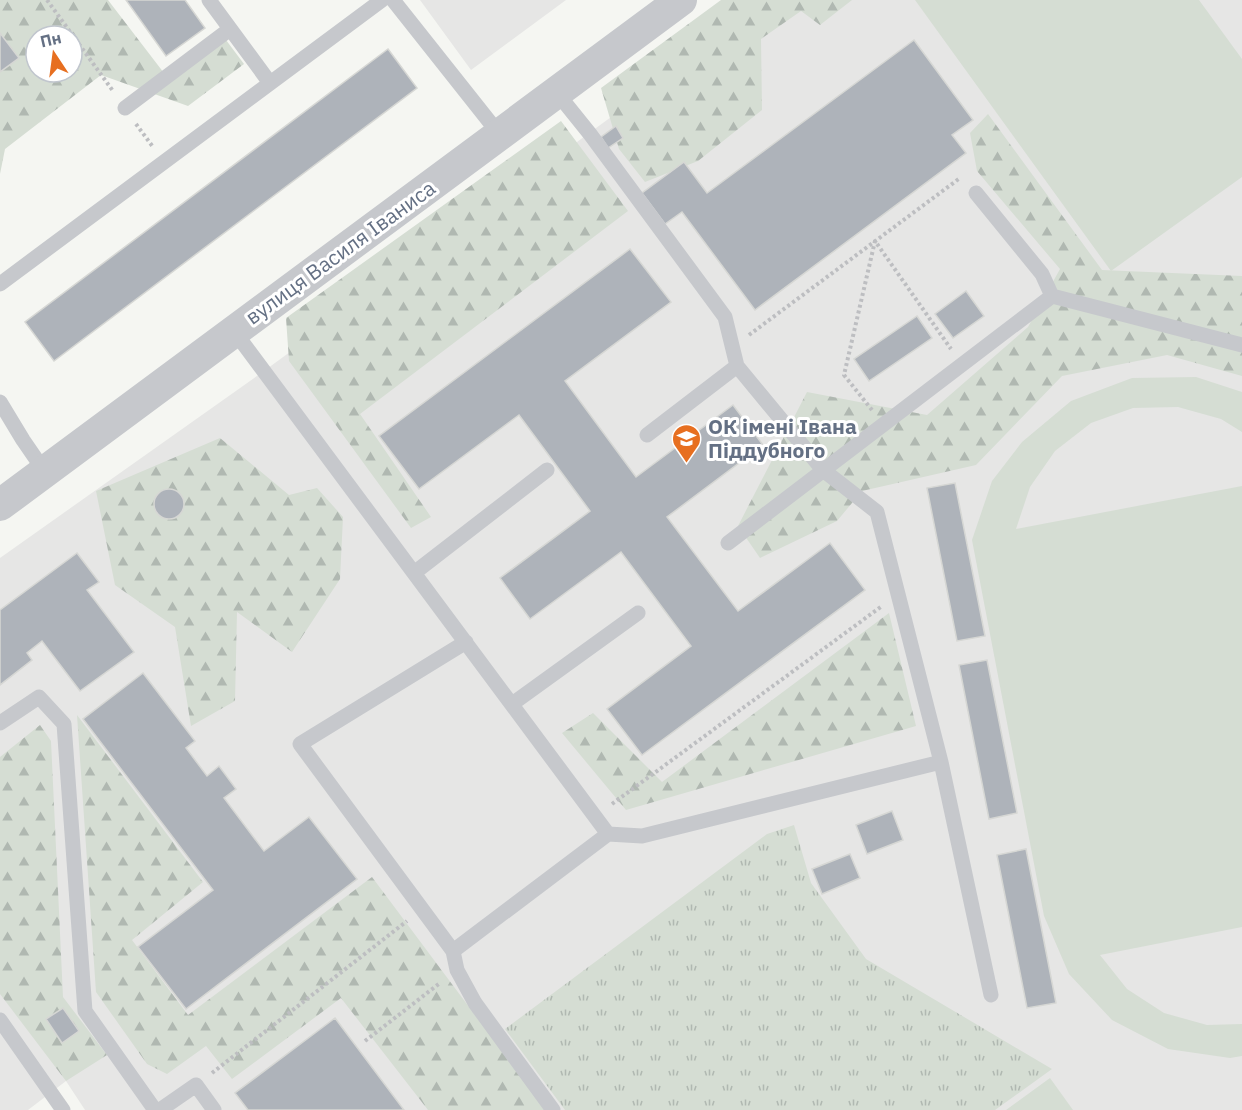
<svg xmlns="http://www.w3.org/2000/svg" width="1242" height="1110" font-family="'IBM Plex Sans',sans-serif">
<defs>
<pattern id="grass-tufts" width="24" height="20" patternUnits="userSpaceOnUse" patternTransform="scale(1.5)"><rect width="24" height="20" fill="#d5ddd3"/><path d="M3 7l-1-3M5 7V3M7 7l1-3M15 17l-1-3M17 17v-4M19 17l1-3" fill="none" stroke="#b0b8b1"/></pattern>
<pattern id="forest-firs" width="22" height="20" patternUnits="userSpaceOnUse" patternTransform="scale(1.5)"><rect width="22" height="20" fill="#d5ddd3"/><path d="M5 1l3.5 6h-7zM16 11l3.5 6h-7z" fill="#b0b8b1"/></pattern>
</defs>
<rect width="100%" height="100%" fill="#f5f6f2"/>
<path fill="#e6e6e5" d="M420,0H566L471,70Z
M771,0H1242V1110H85L66,1081L28,1110H0V558L264,371Z"/>
<path fill="url(#grass-tufts)" d="M794,825L811,883L866,959L1052,1069L995,1110H565L505,1029L767,834Z"/>
<path fill="url(#forest-firs)" fill-rule="evenodd" d="M0,0H108L167,77L223,36L244,64L188,106L101,75L5,149L0,174ZM36,36H72V72H36Z
M721,0H852L820,25L801,11L761,39L762,110L698,161L645,182L619,149L601,88Z
M988,114L1102,270L1242,276V376L1167,355L1062,376L976,465L862,491L837,521L760,558L738,526L807,392L927,415L1028,327L1060,269L977,171L970,133Z
M561,121L628,211L360,414L431,517L411,528L289,361L286,318Z
M220,438L289,495L317,488L343,517L340,579L292,652L237,612L235,701L191,726L175,627L115,585L96,491Z
M889,613L916,726L626,810L562,733L593,713L662,782Z
M77,715L203,882L132,940L188,1015L372,877L546,1110H428L341,998L232,1079L206,1046L167,1074L147,1064L96,992Z
M40,725L51,741L63,997L107,1055L66,1081L0,994V757Z"/>
<path fill="#d5ddd3" d="M915,0H1199L1242,59V177L1111,271Z
M1196,377L1242,392V432L1221,419L1178,407L1133,408L1091,423L1055,451L1030,487L1016,529L1242,486V927L1100,955L1127,989L1164,1013L1207,1025L1242,1024V1056L1230,1058L1168,1049L1112,1020L1069,974L1044,916L972,540L992,481L1022,442L1071,401L1132,378Z
M1050,1078L1073,1110H1006Z"/>
<path fill="#aeb3ba" stroke="#d6d7d4" stroke-width="1.5" d="M126,0H185L205,28L166,56Z
M0,33L19,58L0,72Z
M914,40L973,120L952,135L966,153L755,310L682,212L665,224L642,193L684,162L707,193Z
M388,49L417,88L54,361L25,322Z
M616,126L623,138L608,148L601,137Z
M630,249L671,302L565,381L636,477L733,405L763,445L667,517L738,611L830,543L865,590L642,755L607,709L691,646L621,552L530,619L500,578L590,511L519,415L419,489L379,436Z
M966,291L984,316L953,338L935,314Z
M917,316L932,338L869,381L854,359Z
M955,483L985,636L957,641L927,488Z
M154 504a15 15 0 1 1 30 0a15 15 0 1 1-30 0Z
M77,553L99,582L87,590L134,652L80,691L42,641L27,653L32,660L0,685V610Z
M987,660L1017,813L989,819L959,665Z
M143,673L195,741L186,748L207,776L219,766L236,789L224,798L264,851L309,817L357,879L186,1009L138,947L213,890L83,719Z
M892,811L903,840L867,854L856,825Z
M1026,849L1056,1003L1027,1008L997,855Z
M850,854L860,878L822,894L812,869Z
M63,1008L79,1031L62,1043L46,1019Z
M335,1018L404,1110H248L235,1093Z"/>
<g fill="none" stroke-linecap="round" stroke-linejoin="round">
<path stroke="#bdbec1" stroke-width="4" stroke-dasharray="3 3" stroke-linecap="butt" d="M47,0L113,91
M136,124L153,147
M749,335L960,178
M872,410L844,375L875,241L951,349
M612,804L882,606
M365,1041L440,983
M212,1073L407,921"/>
<path stroke="#c6c8cc" stroke-width="15" d="M209,0L270,83
M393,0L500,135
M557,93L590,134L725,317L737,366L823,470L877,512L941,762L991,995
M125,108L230,29
M976,193L1042,274L1052,296
M0,284L382,0
M234,331L608,834L642,836L941,762
M0,402L23,440L45,472
M647,435L737,366
M728,543L1052,296L1242,345
M414,573L547,470
M512,704L638,613
M0,723L39,697L64,724L85,1011L155,1110
M453,951L300,744L466,642
M0,1020L63,1110
M160,1110L196,1085L214,1110
M553,1110L475,1003L457,970L453,951L608,834"/>
<path stroke="#c6c8cc" stroke-width="32" d="M0,505L681,0"/>
</g>
<defs>
<symbol id="university-pin" viewBox="-11 -11 22 30"><path d="M0 17L-7.5 6A9.5 9.5 0 1 1 7.5 6Z" fill="#e76f20" stroke="#fff"/><path d="M0-5L7-2L0 1L-7-2ZM-4 1L0 2.5L4 1V4Q0 6-4 4Z" fill="#fff"/></symbol>
</defs>
<g fill-rule="evenodd">
<use href="#university-pin" x="670" y="422" width="33" height="45"/>
</g>
<g text-anchor="middle" dominant-baseline="central" stroke-width="6" stroke-linejoin="round" paint-order="stroke">
<g font-size="21" fill="#647084" stroke="#fff">
<text transform="translate(340 252) rotate(-36)">вулиця Василя Іваниса</text>
</g>
<g font-size="21" font-weight="bold" fill="#647084" stroke="#fff" text-anchor="start">
<text x="708" y="426">ОК імені Івана<tspan x="708" dy="24">Піддубного</tspan></text>
</g>
</g>
<g transform="translate(54 54) rotate(347)"><circle r="28" fill="#ffffff" stroke="#c1c6ce" stroke-width="1.5"/>
<path d="M0-4.5L10 22L0 15L-10 22Z" fill="#e76f20"/>
<text y="-9" font-size="16" font-weight="bold" text-anchor="middle" fill="#647084">Пн</text>
</g>
</svg>
